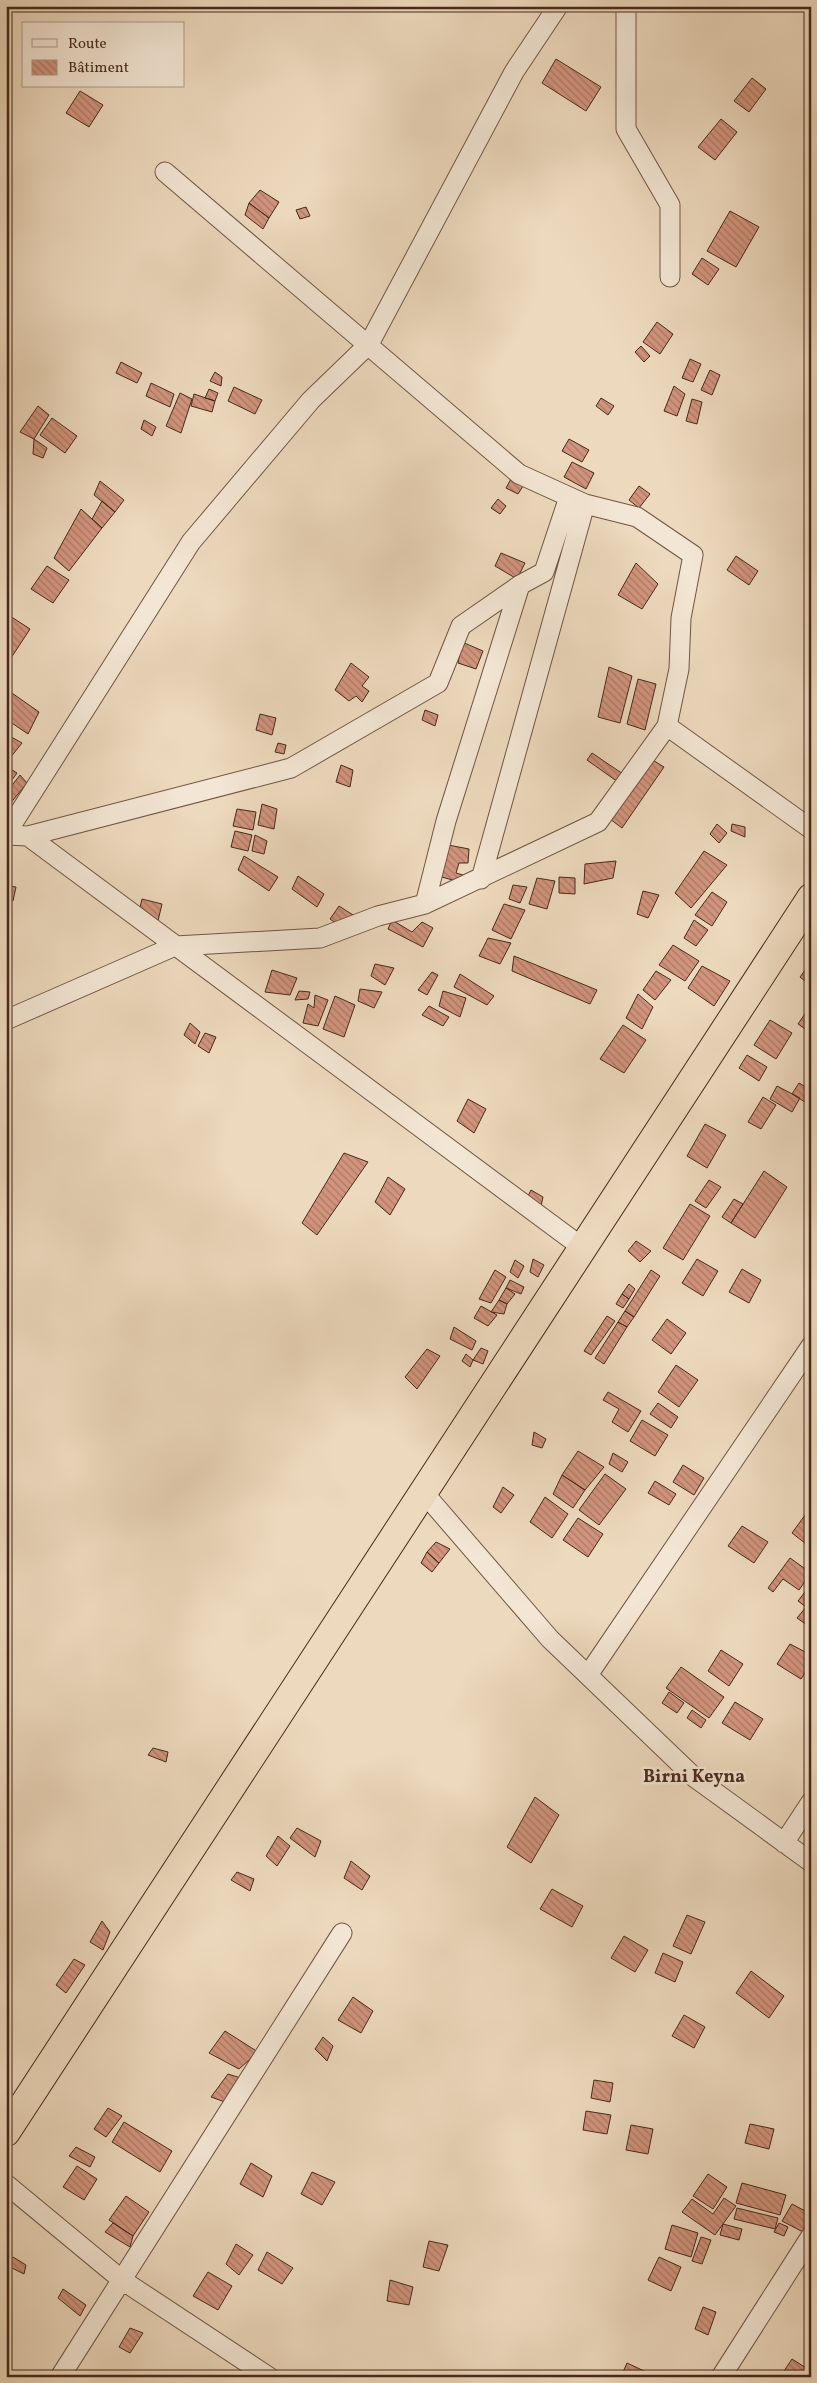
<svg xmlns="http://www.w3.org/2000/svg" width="817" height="2383" font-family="Vollkorn,serif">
<defs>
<pattern id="building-back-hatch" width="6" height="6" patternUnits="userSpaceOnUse" patternTransform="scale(1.25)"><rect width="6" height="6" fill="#d2947d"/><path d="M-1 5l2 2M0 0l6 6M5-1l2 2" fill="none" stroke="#ac7966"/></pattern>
</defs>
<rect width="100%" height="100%" fill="#edd9bd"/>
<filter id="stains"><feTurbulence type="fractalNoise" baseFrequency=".004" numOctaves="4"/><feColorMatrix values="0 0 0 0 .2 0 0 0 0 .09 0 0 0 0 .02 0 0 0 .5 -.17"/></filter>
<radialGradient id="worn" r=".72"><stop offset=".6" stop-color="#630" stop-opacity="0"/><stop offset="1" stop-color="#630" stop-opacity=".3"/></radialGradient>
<path fill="url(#building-back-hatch)" stroke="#47291a" d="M556,59L601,87L586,111L542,83Z
M752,78L766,89L749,112L734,101Z
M80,91L103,105L89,127L66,113Z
M721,119L737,132L715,160L698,147Z
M260,190L279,202L269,218L249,203Z
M249,203L269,218L263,229L245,215Z
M306,207L310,216L300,219L296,210Z
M730,211L759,227L736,267L707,251Z
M702,258L719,269L708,285L692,274Z
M657,322L673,334L660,354L643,342Z
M641,346L650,356L644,362L635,352Z
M690,359L701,364L693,382L682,378Z
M121,362L142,373L137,383L116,373Z
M710,370L720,375L712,395L701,390Z
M215,372L222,377L221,386L210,381Z
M151,383L174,394L170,407L146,396Z
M674,386L685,394L677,416L664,411Z
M234,387L262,400L255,414L228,401Z
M209,389L218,393L215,401L205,398Z
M180,393L192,399L181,433L166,426Z
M194,394L215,401L212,412L191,406Z
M601,398L614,406L608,415L596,406Z
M692,399L702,402L697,424L686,421Z
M38,406L49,415L34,439L20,432Z
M52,418L77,436L65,453L40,435Z
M144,420L156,427L152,436L141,429Z
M34,439L47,448L43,458L33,454Z
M569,439L589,450L582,462L562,451Z
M572,462L594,473L586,489L564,477Z
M511,479L523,486L518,494L506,488Z
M100,481L124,500L115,512L94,495Z
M639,486L650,494L639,508L629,500Z
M498,499L506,506L500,514L491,508Z
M102,501L115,512L102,528L92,519Z
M81,509L102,528L69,571L54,558Z
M501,553L525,563L517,579L495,566Z
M736,556L758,571L749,585L727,570Z
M636,563L658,584L642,609L618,595Z
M47,566L69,580L53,603L31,589Z
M10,616L30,629L11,658L6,655V623Z
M462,642L483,651L476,669L458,663Z
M351,663L369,677L362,686L369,691L362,702L356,696L349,701L335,690Z
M609,667L632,676L620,723L598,717Z
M638,679L656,684L645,730L627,724Z
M9,691L39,712L28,734L6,719V697Z
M425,710L438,715L435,726L422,720Z
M260,714L276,718L272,735L256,730Z
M6,734L22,743L6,763Z
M278,743L286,745L284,754L275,752Z
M592,753L623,774L618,782L587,760Z
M651,759L664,767L622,828L610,819Z
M341,765L353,770L350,787L336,782Z
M6,766L17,773L6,788Z
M20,775L27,783L9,805L6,802V793Z
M262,804L277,809L274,829L258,825Z
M237,809L256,812L253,830L233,826Z
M717,824L727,833L719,843L710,834Z
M732,824L745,827V837L731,831Z
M235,831L252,835L248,851L231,847Z
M255,835L267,841L264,854L252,851Z
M448,845L469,849L468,863H459L456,873L466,876L460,882L438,876Z
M704,851L727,865L691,908L675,893Z
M244,856L278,877L269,891L238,870Z
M616,861L613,878L584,884L585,864Z
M298,876L324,894L317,907L292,889Z
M559,877L575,878V894L559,893Z
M537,878L555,881L547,909L529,904Z
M513,885L527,887L520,903L509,899Z
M6,886L16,887L13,901L6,899Z
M643,891L659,895L648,918L637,914Z
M712,892L727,902L712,926L695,915Z
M142,899L162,904L157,925L137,920Z
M504,904L525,910L511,939L492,930Z
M339,906L353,915L337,924L330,919Z
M392,920L412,932L422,922L433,928L423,947L388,929Z
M694,920L708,930L696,946L684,938Z
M488,938L511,943L500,964L479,956Z
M673,945L699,961L685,981L659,965Z
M514,956L597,990L590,1004L512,971Z
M811,962V986L800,977Z
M375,964L394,968L385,985L371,976Z
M702,966L730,981L714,1006L688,988Z
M272,970L297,978L290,995L265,992Z
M656,971L671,980L655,1000L643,990Z
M432,972L438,975L427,995L418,990Z
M460,974L494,996L487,1005L454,987Z
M360,989L382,992L374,1008L358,1001Z
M299,991L310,992L308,999L295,1000Z
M443,991L466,998L460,1017L439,1006Z
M638,994L653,1007L642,1029L626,1018Z
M315,995L328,1000L318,1026L303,1023L308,1004L314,1008Z
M335,996L355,1005L344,1037L323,1029Z
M811,1005V1033L798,1024Z
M429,1006L449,1017L443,1026L422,1015Z
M770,1020L792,1033L776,1059L754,1045Z
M190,1023L200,1032L195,1044L184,1035Z
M623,1025L646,1040L624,1073L600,1059Z
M205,1033L216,1037L209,1053L198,1046Z
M747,1055L767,1067L759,1081L739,1068Z
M799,1083L811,1090L805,1102L792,1094Z
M777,1086L800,1098L792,1112L770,1099Z
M763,1097L776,1105L761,1129L748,1122Z
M468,1099L486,1109L474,1133L457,1121Z
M705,1124L726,1135L707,1168L687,1156Z
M344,1153L368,1162L317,1235L302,1223Z
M764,1171L787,1187L755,1238L731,1223Z
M388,1177L405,1189L390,1215L375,1202Z
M709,1180L721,1187L706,1208L695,1201Z
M531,1190L543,1197L541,1206L527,1198Z
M734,1199L743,1204L731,1223L722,1217Z
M690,1204L710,1216L683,1260L663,1248Z
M636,1241L651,1251L640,1262L628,1251Z
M533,1259L544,1265L538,1277L530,1272Z
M697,1259L718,1271L703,1296L682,1283Z
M515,1260L524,1266L518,1278L510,1272Z
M742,1269L761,1280L749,1303L729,1292Z
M495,1270L506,1277L491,1303L479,1299Z
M651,1270L660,1276L634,1317L625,1311Z
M510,1280L524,1287L521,1294L506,1288Z
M629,1284L635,1289L629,1299L622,1294Z
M506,1288L515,1294L507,1304L499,1300Z
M622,1294L629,1299L623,1308L616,1304Z
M499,1300L507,1304L504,1314L491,1312Z
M481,1306L497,1315L488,1326L474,1318Z
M625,1311L634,1317L627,1327L618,1322Z
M607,1316L615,1321L591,1355L584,1351Z
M667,1319L686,1333L671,1354L652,1340Z
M618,1322L627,1327L604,1364L595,1358Z
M454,1327L476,1341L472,1350L450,1339Z
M481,1348L488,1351L483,1364L473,1360Z
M427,1349L440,1356L417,1389L405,1377Z
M466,1354L473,1360L470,1367L462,1361Z
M676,1365L698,1380L679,1407L658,1392Z
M608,1392L641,1411L628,1432L612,1422L619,1409L603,1400Z
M658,1403L678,1417L671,1428L650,1414Z
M642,1420L668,1435L655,1456L630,1441Z
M534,1432L546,1439L542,1448L532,1445Z
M578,1451L604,1467L585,1490L562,1475Z
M613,1453L628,1462L622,1472L609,1464Z
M683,1465L704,1478L694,1495L673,1482Z
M605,1474L626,1489L599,1525L579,1510Z
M562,1475L585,1490L573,1508L553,1494Z
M655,1481L676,1494L669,1505L648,1493Z
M503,1487L514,1495L501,1513L493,1507Z
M545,1497L568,1514L552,1538L530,1522Z
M808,1511L811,1513L810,1547L792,1533Z
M578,1518L603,1534L588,1557L563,1540Z
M742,1526L768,1542L754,1563L728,1546Z
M436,1542L450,1549L439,1563L427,1552Z
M427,1552L439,1563L432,1572L421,1563Z
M790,1558L811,1573L799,1590L783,1579L773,1592L768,1588Z
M811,1584V1628L797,1618L806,1607L798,1601Z
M790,1644L811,1655V1664L801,1679L777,1664Z
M721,1650L743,1664L729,1686L708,1671Z
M681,1667L724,1697L709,1718L666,1688Z
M669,1692L684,1703L677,1713L662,1703Z
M735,1702L763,1719L750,1740L722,1723Z
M692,1710L706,1720L701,1728L687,1718Z
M153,1748L168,1752L166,1762L148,1755Z
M535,1797L559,1815L531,1863L507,1847Z
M297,1828L321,1841L315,1857L290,1838Z
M278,1836L290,1846L277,1866L266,1856Z
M351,1861L370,1876L362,1890L344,1878Z
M237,1872L254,1879L250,1891L231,1880Z
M552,1889L583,1906L572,1927L540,1909Z
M687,1915L705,1922L691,1954L673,1946Z
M102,1921L110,1932L103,1950L90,1942Z
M624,1936L648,1950L635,1972L611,1958Z
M663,1953L683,1962L675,1982L655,1973Z
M74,1959L85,1965L66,1993L56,1985Z
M751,1971L784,1996L769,2018L736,1993Z
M353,1997L373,2011L361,2033L338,2020Z
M684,2015L705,2027L694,2048L672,2036Z
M225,2031L258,2052L239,2069L209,2053Z
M323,2037L333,2046L327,2061L315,2049Z
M228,2074L244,2079L225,2102L211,2097Z
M594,2080L613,2083L610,2102L591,2098Z
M108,2108L122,2116L106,2137L94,2129Z
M586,2111L611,2115L607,2134L583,2130Z
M124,2122L172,2151L160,2172L112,2142Z
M750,2124L774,2129L769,2149L745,2143Z
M631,2125L653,2129L648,2154L626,2150Z
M76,2147L95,2157L90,2167L69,2156Z
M251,2163L272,2176L263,2197L240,2184Z
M77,2166L97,2179L84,2200L63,2187Z
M312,2172L335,2182L322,2205L301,2194Z
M708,2174L727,2187L713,2209L693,2196Z
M742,2183L786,2195L780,2215L736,2203Z
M126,2196L149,2212L133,2236L109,2220Z
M724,2198L736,2206L715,2235L682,2212L692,2199L713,2214Z
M792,2204L811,2214L803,2232L782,2221Z
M737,2208L778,2218L775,2229L734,2219Z
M113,2223L133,2236L130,2247L105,2232Z
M779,2223L788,2227L784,2236L774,2232Z
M723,2224L742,2229L739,2240L720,2235Z
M672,2225L698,2233L691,2257L665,2249Z
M701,2237L711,2240L702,2264L692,2261Z
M429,2241L448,2245L439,2271L423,2267Z
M236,2244L253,2255L239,2275L226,2264Z
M267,2252L293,2268L282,2284L258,2270Z
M13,2257L26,2265L24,2274L6,2265Z
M659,2257L681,2267L671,2291L648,2280Z
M208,2272L232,2286L218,2310L193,2296Z
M390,2280L413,2287L409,2305L387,2301Z
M63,2289L86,2305L80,2316L58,2298Z
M703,2307L716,2312L708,2335L695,2329Z
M130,2328L143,2333L130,2353L119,2347Z
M792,2359L811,2371L808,2377H780Z
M627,2363L657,2377H621Z"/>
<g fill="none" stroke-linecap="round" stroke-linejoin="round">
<defs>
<path id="street" d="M626,6V129L670,205V277
M667,726L811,829
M6,834L191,542L311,400L369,344L514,72L558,6
M6,835L28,836L583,1248
M28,836L291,768L438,683L461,626L520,585L544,572L569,497
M481,879L585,504
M425,904L446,821L520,585
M6,1020L175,946L320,938L378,916L425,904L598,822L667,726L679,669L681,618L693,555L637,517L585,504L519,474L165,172
M424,1493L550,1639L694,1777L811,1862
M588,1675L811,1346
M784,1843L811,1802
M6,2184L122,2280L269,2377
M60,2377L342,1933
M721,2377L811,2236"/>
<path id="highway" d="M6,2132L811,898"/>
</defs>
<use href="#street" stroke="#705543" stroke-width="21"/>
<use href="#highway" stroke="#47291a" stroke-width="30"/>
<use href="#street" stroke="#f3e6d4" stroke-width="19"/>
<use href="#highway" stroke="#edd9bd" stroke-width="28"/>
</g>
<g text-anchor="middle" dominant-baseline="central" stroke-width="5" stroke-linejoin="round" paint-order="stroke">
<g font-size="18" font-weight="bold" fill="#47291a" stroke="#f3e6d4">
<text x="694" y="1777">Birni Keyna</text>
</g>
</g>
<rect width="817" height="2383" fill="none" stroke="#edd9bd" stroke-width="25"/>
<rect x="8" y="8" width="802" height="2368" fill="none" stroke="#47291a" stroke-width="2.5"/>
<rect x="12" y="12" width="792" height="2358" fill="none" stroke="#47291a"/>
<rect x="22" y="22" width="162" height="65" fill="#f3e6d4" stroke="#ae9a8a"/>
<rect x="32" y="39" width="25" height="8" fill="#f3e6d4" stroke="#ae9a8a"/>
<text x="68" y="48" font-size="15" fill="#47291a">Route</text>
<rect x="32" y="60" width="25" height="15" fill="url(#building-back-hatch)" stroke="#ae9a8a"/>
<text x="68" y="72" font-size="15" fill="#47291a">Bâtiment</text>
<rect width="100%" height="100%" filter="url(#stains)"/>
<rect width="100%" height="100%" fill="url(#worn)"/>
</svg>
